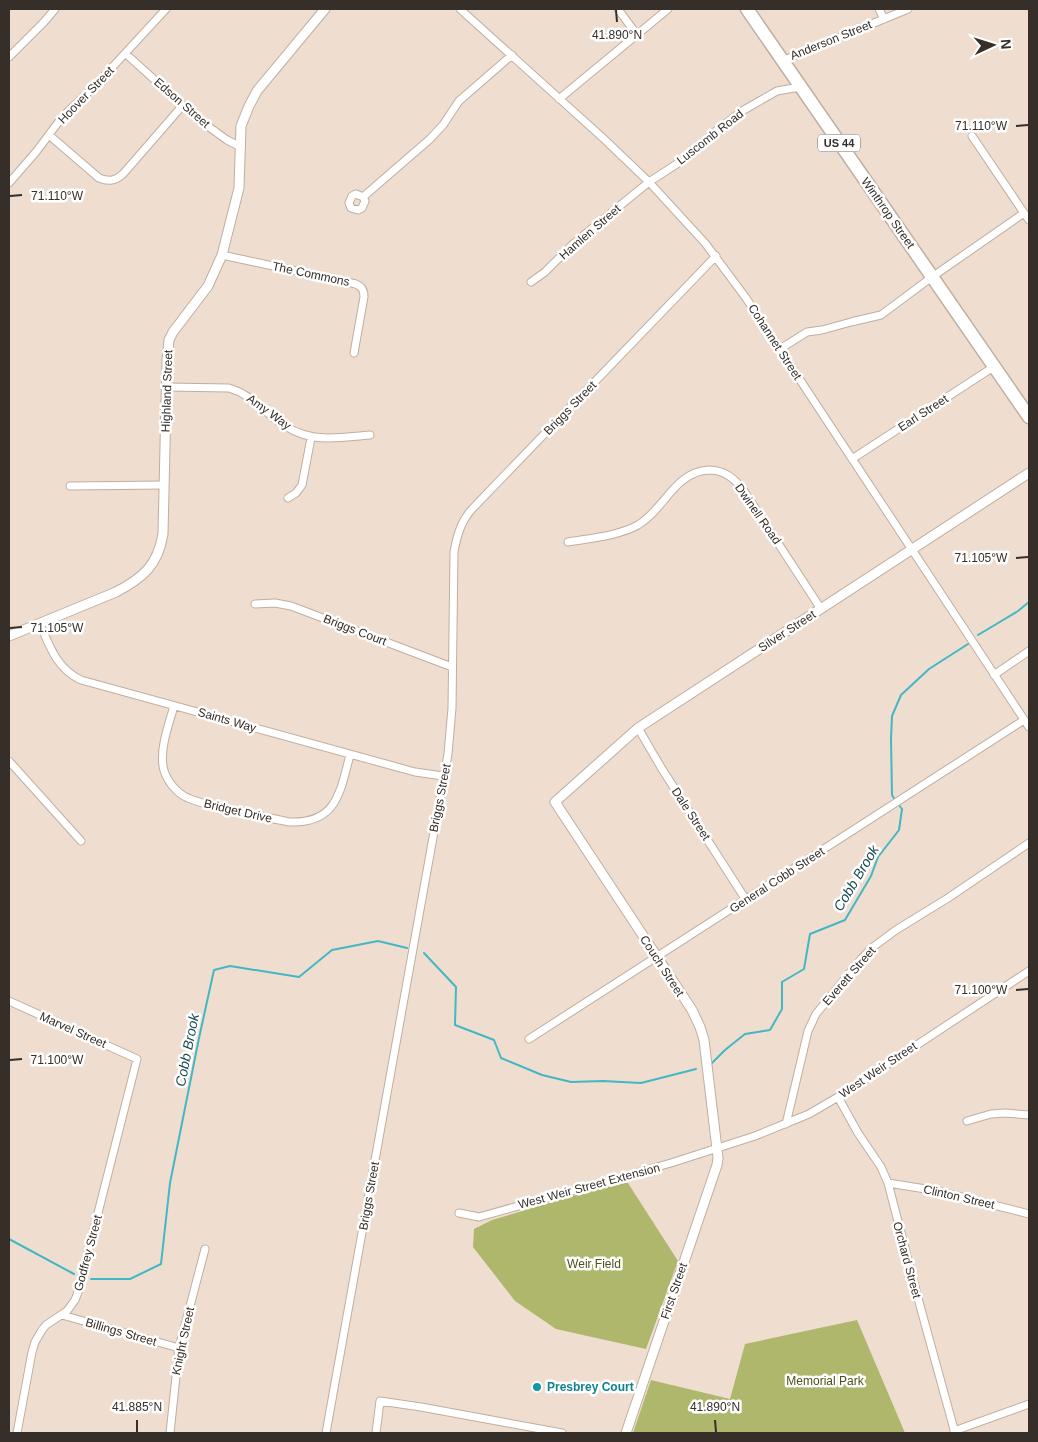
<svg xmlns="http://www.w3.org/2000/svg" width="1038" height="1442" font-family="Arial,sans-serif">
<rect width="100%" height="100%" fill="#efded0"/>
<path fill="#aeb76b" d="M626,1180L678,1261L646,1349L556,1329L515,1301L473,1247L474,1229L492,1220Z
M857,1320L905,1433H633L651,1380L730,1399L745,1344Z"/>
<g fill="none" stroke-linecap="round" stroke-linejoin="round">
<path stroke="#43b7c3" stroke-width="2" d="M978,635L1018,611L1029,602
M895,800L892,795L891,739L892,716L901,695L929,669L968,644
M424,953L456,987L455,1025L494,1040L501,1058L542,1075L571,1082L603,1081L641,1083L696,1069
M712,1063L725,1050L745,1034L770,1030L782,1009V982L804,969L810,934L845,920L871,876L878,857L899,830L902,809L898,804
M9,1239L74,1274
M91,1279H130L161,1264L170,1183L199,1038L214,970L230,966L299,977L332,950L378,941L407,948"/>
<defs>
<path id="street" d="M460,9L603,138L649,182L705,243L746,298L1029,727
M618,9L637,35
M879,9L884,19
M126,54L198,119L227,140L241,147
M9,57L44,22L55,9
M782,61L908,9
M559,99L668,9
M49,135L99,178C109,182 115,181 123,174L183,105
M972,136L1024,213
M9,183L36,152L63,116L94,87L166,9
M363,197L365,201L362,208L358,210L351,208L349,203L352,196L356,194L363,197L430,139L443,125L459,101L512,55
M222,255L356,284C362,287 364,290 364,297L354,353
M531,282L545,272L572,245L595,226L649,182L689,156L717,130L742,111L777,91L800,87
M780,349L807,332L822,330L851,322L881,315L932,277L1024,213L1029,220
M166,387L229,388C247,393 259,406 274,418C307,445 332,438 370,435
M852,459L995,366
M70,486L164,485
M288,498L296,493L302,485L311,438
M568,542C591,538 618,536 638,525C665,509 674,472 709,470C725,470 735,479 744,491L821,609
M255,604L275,603L291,606L452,667
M40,624C50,647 57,669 81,680L415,772L443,776
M994,675L1029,651
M174,706C169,724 160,747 163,766C165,779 176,793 188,798C201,804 216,806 229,809C249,813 269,818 289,822C337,824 340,792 350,755
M638,728L662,769L746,900
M9,761L81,841
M9,1001L137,1059L78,1292L75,1300L67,1311L46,1325L42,1330L35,1342L32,1352L17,1433
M529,1039L1024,720
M838,1097L858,1133L881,1167L888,1183L919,1302L955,1433
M967,1121L991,1114L1005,1113L1029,1115
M786,1124L808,1031L816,1014L861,959L873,947L896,930L948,898L1029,843
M888,1183L938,1191L1029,1214
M459,1213L479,1217L671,1163L755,1136L809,1114L838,1097L1029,971
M62,1315L179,1348
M954,1431L1029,1404
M170,1433L179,1348L205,1249
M326,1433L448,754L452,708L454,552C457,535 461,521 473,508L716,256
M376,1433L380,1401L421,1407L562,1433"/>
<path id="secondary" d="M9,636L116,592C143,578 158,565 163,534L167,359L169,340L173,332L208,286L222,255L239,188L241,126L249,106L257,91L325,9
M626,1433L717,1165L718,1158L717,1149L704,1040L700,1027L692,1010L555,802L638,728L1029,473"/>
<path id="highway" d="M747,9L1029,417"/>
</defs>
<use href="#street" stroke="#bfafa1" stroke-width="9"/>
<use href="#secondary" stroke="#bfafa1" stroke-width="11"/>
<use href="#highway" stroke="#bfafa1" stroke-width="15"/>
<use href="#street" stroke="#fff" stroke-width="7"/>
<use href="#secondary" stroke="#fff" stroke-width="9"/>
<use href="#highway" stroke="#fff" stroke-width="12"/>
</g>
<path fill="none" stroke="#352e29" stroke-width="2" d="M616,10L617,22M1016,126L1028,125M10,196L22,195M1016,558L1028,557M10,628L22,627M1016,990L1028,989M10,1060L22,1059M137,1420V1432M715,1420L716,1432"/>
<circle fill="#0f9aa8" stroke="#fff" stroke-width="2" cx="537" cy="1387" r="5"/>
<g text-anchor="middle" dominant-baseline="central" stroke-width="5" stroke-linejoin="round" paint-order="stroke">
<rect fill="#fff" stroke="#726d69" stroke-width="1" x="818" y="134.5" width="42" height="17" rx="4"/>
<g font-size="11" font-weight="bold" fill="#352e29">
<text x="839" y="143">US 44</text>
</g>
<g font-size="12" fill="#352e29" stroke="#fff">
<text transform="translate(831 40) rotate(-22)">Anderson Street</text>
<text transform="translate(86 95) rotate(-46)">Hoover Street</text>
<text transform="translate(182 103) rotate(41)">Edson Street</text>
<text transform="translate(710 137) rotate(-38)">Luscomb Road</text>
<text transform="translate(888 213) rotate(55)">Winthrop Street</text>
<text transform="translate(590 232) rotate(-41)">Hamlen Street</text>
<text transform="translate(311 274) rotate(12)">The Commons</text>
<text transform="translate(775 342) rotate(57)">Cohannet Street</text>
<text transform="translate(167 391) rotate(-88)">Highland Street</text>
<text transform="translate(570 408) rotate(-46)">Briggs Street</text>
<text transform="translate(269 412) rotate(36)">Amy Way</text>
<text transform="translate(923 413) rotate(-33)">Earl Street</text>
<text transform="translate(758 514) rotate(55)">Dwinell Road</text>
<text transform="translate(355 630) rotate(21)">Briggs Court</text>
<text transform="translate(787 631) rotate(-33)">Silver Street</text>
<text transform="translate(227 720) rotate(16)">Saints Way</text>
<text transform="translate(440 798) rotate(-79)">Briggs Street</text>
<text transform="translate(238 811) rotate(13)">Bridget Drive</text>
<text transform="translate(691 814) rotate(57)">Dale Street</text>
<text transform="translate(777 880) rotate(-33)">General Cobb Street</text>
<text transform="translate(662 966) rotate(57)">Couch Street</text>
<text transform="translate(849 976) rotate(-49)">Everett Street</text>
<text transform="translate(73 1030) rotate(24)">Marvel Street</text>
<text transform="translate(878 1070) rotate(-34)">West Weir Street</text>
<text transform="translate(589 1186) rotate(-15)">West Weir Street Extension</text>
<text transform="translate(369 1196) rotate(-80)">Briggs Street</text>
<text transform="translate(959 1197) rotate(13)">Clinton Street</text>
<text transform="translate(88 1253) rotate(-75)">Godfrey Street</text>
<text transform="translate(907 1260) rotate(75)">Orchard Street</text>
<text transform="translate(674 1291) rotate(-71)">First Street</text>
<text transform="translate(121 1332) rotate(16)">Billings Street</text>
<text transform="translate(183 1341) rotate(-78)">Knight Street</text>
</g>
<g font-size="12" fill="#4d5217" stroke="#fff">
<text x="594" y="1264">Weir Field</text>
<text x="825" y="1381">Memorial Park</text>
</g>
<g font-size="12" font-weight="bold" fill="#0d838f" stroke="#fff" text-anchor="start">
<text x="547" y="1387">Presbrey Court</text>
</g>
<g font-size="14" font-style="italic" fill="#1b4c52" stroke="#fff">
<text transform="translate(856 878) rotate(-59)">Cobb Brook</text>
<text transform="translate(187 1050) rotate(-79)">Cobb Brook</text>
</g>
</g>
<g font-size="12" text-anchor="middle" fill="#352e29" stroke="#fff" stroke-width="5" stroke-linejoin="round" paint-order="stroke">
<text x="617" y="39">41.890°N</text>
<text x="981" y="130">71.110°W</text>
<text x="57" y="200">71.110°W</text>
<text x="981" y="562">71.105°W</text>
<text x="57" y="632">71.105°W</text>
<text x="981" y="994">71.100°W</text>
<text x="57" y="1064">71.100°W</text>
<text x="137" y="1411">41.885°N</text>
<text x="715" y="1411">41.890°N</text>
</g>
<rect width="1038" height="1442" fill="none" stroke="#352e29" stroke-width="20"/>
<g transform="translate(993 45) rotate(86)" stroke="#ffffff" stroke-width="4" paint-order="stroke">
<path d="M0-4L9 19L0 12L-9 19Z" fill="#352e29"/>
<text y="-8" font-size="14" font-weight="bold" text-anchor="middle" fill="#352e29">N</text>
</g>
</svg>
